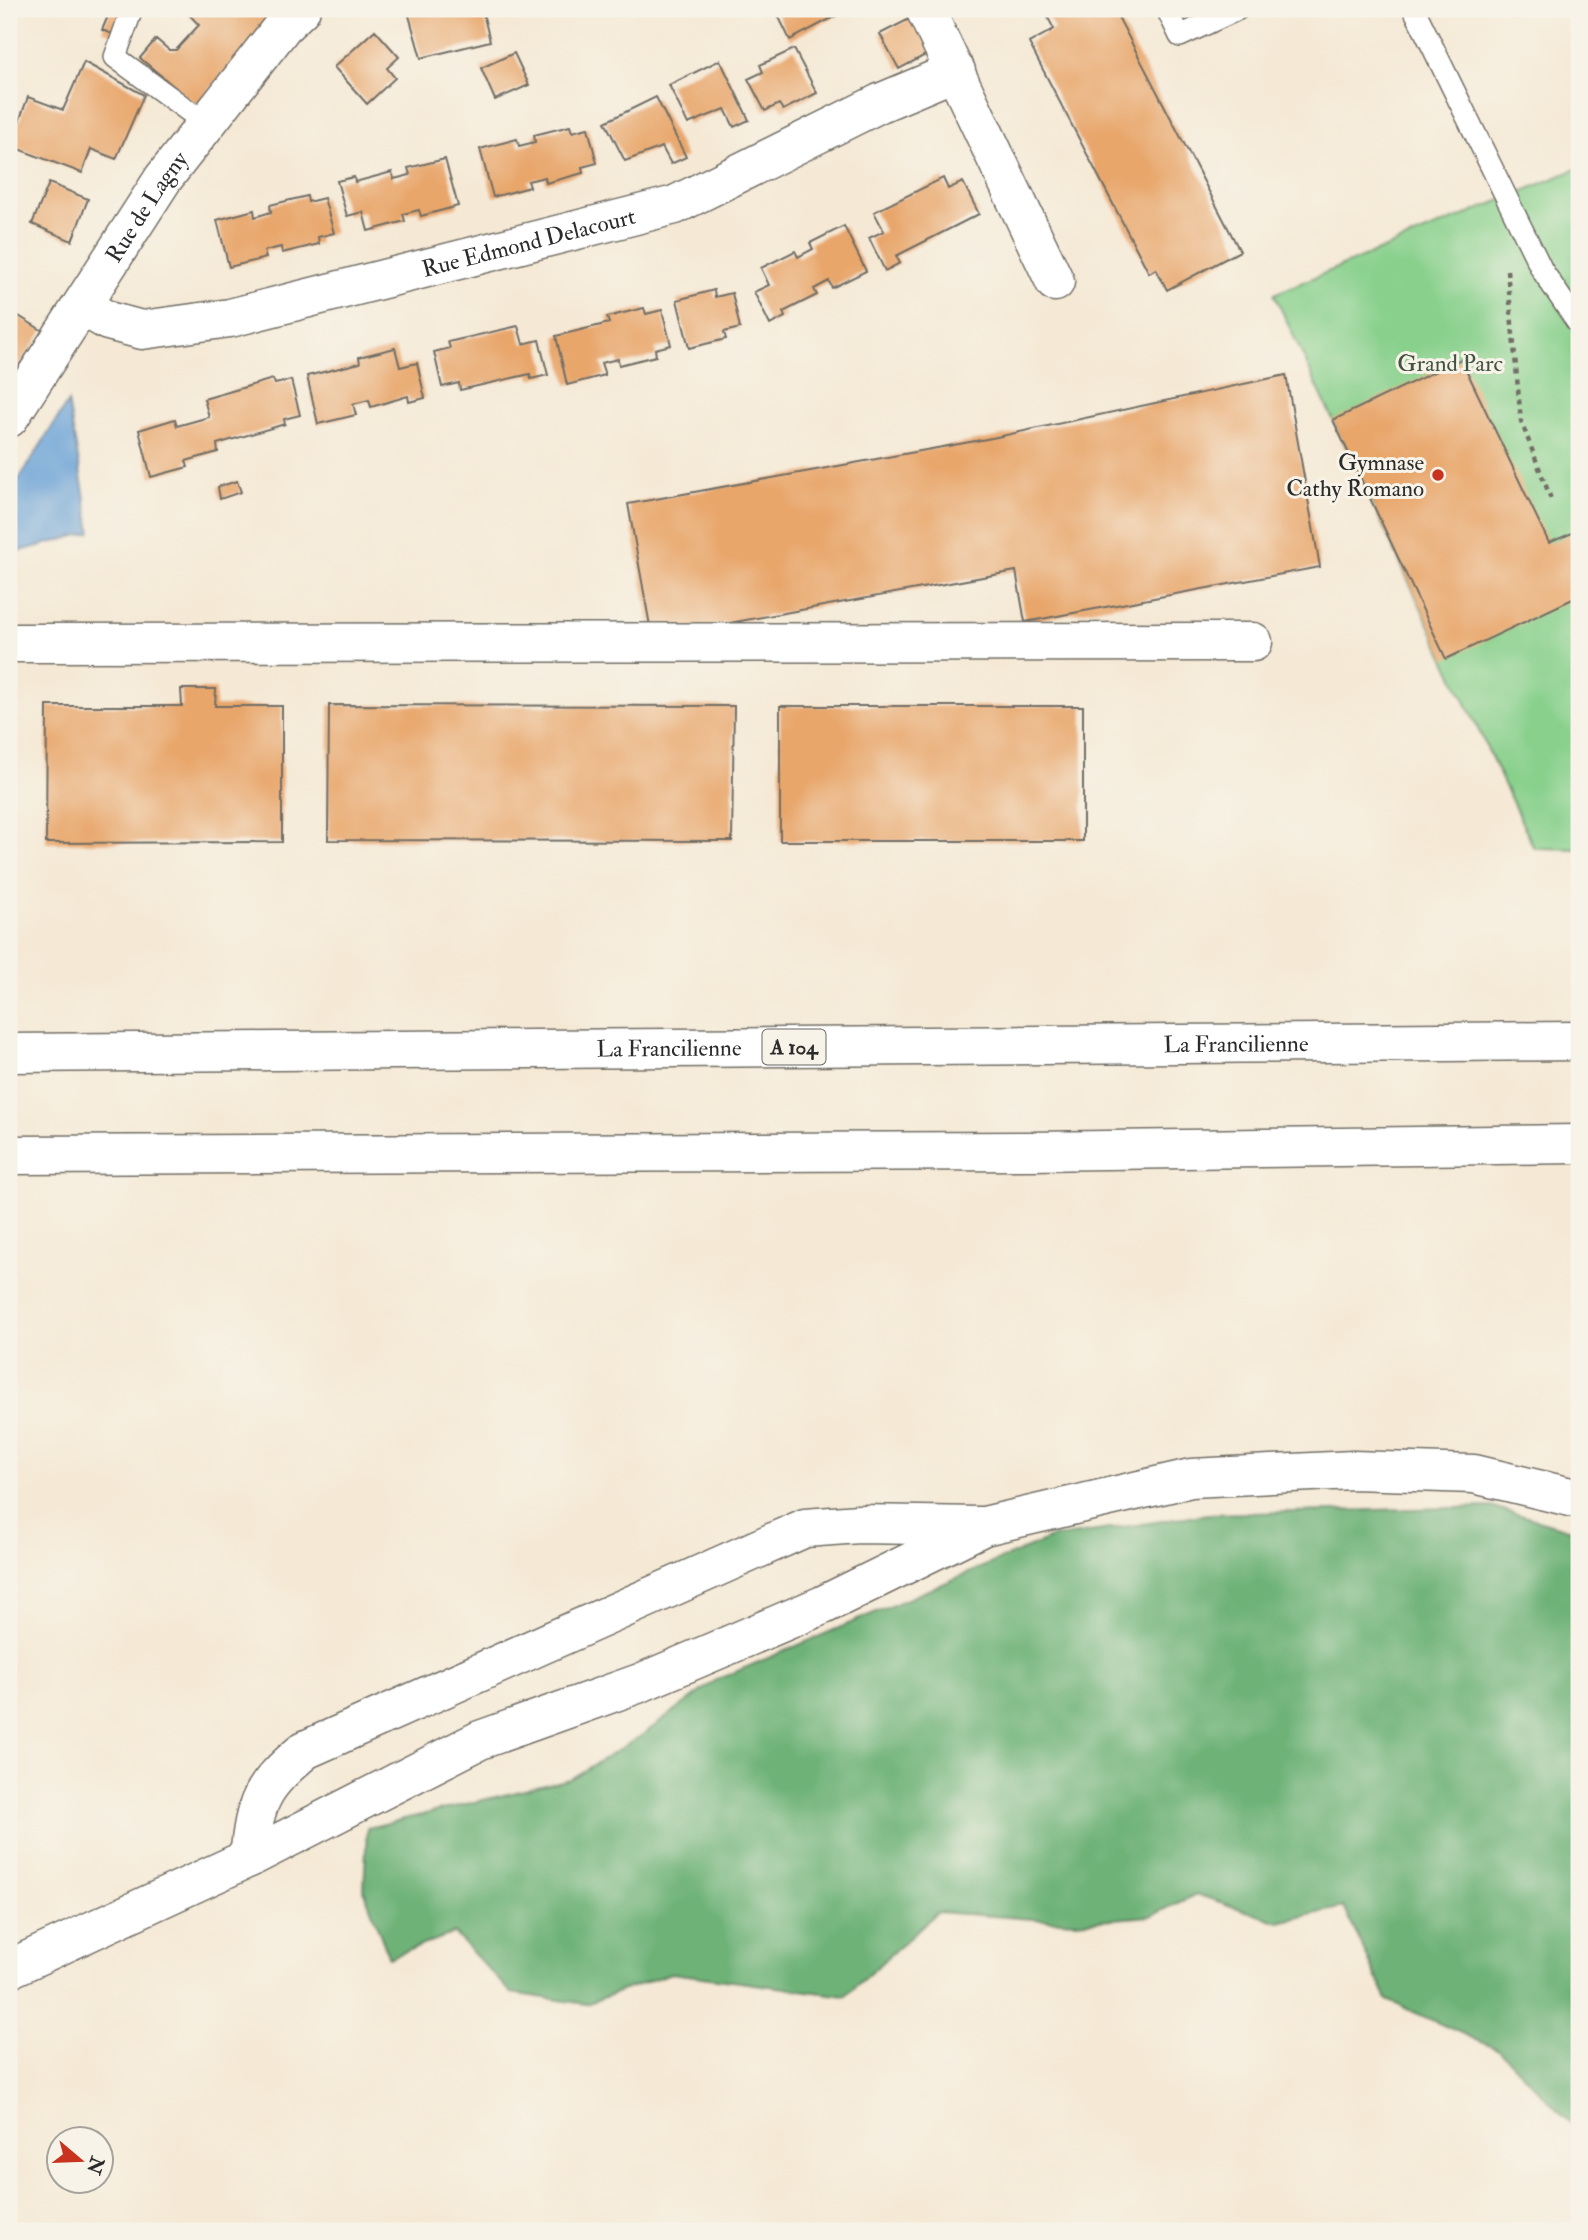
<svg xmlns="http://www.w3.org/2000/svg" width="1588" height="2240" font-family="'IM FELL Double Pica',serif">
<rect width="100%" height="100%" fill="#f7f3e8"/>
<filter id="ink" filterUnits="userSpaceOnUse"><feTurbulence type="fractalNoise" baseFrequency=".0143" numOctaves="2"/><feDisplacementMap in="SourceGraphic" scale="14" xChannelSelector="R" yChannelSelector="G"/><feConvolveMatrix kernelMatrix="1 2 1 2 8 2 1 2 1" color-interpolation-filters="sRGB"/></filter>
<filter id="wash" filterUnits="userSpaceOnUse"><feTurbulence type="fractalNoise" baseFrequency=".00686" numOctaves="4" result="noise"/><feDisplacementMap in="SourceGraphic" scale="28" xChannelSelector="R" yChannelSelector="G"/><feGaussianBlur stdDeviation="1.57" result="paint"/><feColorMatrix in="noise" values="0 0 0 0 0 0 0 0 0 0 0 0 0 0 0 0 0 1.4 0 .05"/><feComposite in="paint" operator="in"/></filter>
<g filter="url(#wash)">
<rect width="100%" height="100%" fill="#f5e9d5"/>
<path fill="#88d08c" stroke="#5a7e5c" stroke-width="2" d="M1579,168V849L1534,848L1274,294Z"/>
<path fill="#6eb278" stroke="#4c6e52" stroke-width="2" d="M1493,1507L1579,1532V2132L1499,2050L1387,2000L1344,1907L1279,1922L1196,1894L1151,1916L1074,1922L937,1912L845,1996L671,1973L586,2004L511,1993L454,1933L389,1958L364,1890L367,1828L570,1779L641,1736L716,1680L1051,1538L1208,1514Z"/>
<path fill="#68a0d6" stroke="#4a6680" stroke-width="2" d="M68,402L91,532L9,554V495Z"/>
<g id="blocks">
<path fill="#e8a66a" d="M111,9L129,13L120,37L102,30Z
M184,9H282L196,105L140,58L156,39L169,50H176L199,25Z
M420,9H482L490,41L421,58L408,12Z
M775,9H849L790,40Z
M1033,9H1088L1089,11L1114,9L1240,251L1167,290L1156,269L1149,273L1029,43L1054,29L1044,10L1036,14Z
M915,16L933,51L899,69L880,34Z
M375,30L399,57L387,68L395,78L367,104L334,67Z
M794,49L817,93L783,110L779,104L765,111L748,79L763,72L760,65Z
M514,53L529,85L495,100L481,68Z
M720,60L749,120L734,127L725,109L688,124L669,85Z
M84,62L144,95L116,159L91,149L82,173L10,146L28,97L63,110Z
M656,97L686,157L671,164L662,147L625,161L605,122Z
M570,126L572,132L588,128L597,163L582,167L583,173L546,183L545,177L528,181L530,187L493,197L480,149L517,139L519,146L535,142L534,135Z
M445,159L458,206L421,216L419,210L403,214L405,221L368,231L363,212L347,216L337,181L354,177L355,182L392,172L394,179L410,175L408,168Z
M943,178L948,189L963,182L979,214L896,256L900,263L885,271L869,238L884,231L874,212Z
M49,183L88,199L72,241L32,224Z
M307,196L308,202L324,198L334,233L318,237L319,244L282,253L281,247L264,251L266,258L229,267L217,220L254,210L255,217L271,212L270,205Z
M844,226L866,271L832,288L829,281L814,289L817,295L783,312L785,317L770,325L754,292L769,285L761,268L795,251L798,257L813,249L810,243Z
M714,290L715,297L732,293L740,328L724,332L726,339L689,348L677,300Z
M644,308L646,314L662,310L671,345L655,349L656,356L619,365L618,359L601,363L605,375L567,385L556,336L609,323L607,317Z
M9,310L43,331L14,373L9,370Z
M518,326L523,344L539,340L548,375L531,379L530,374L460,390L459,383L442,387L434,352L450,348L448,342Z
M395,348L400,367L417,363L425,398L409,402L408,396L371,407L369,400L353,404L356,415L318,424L307,376L360,363L359,357Z
M1461,359L1549,543L1579,530V596L1446,659L1333,420Z
M1286,375L1320,567L1025,622L1016,571L652,637L628,504L992,438Z
M273,379L275,384L291,380L300,415L284,419L285,424L217,444L218,452L186,461L188,467L151,477L139,430L175,419L177,426L209,417L204,399Z
M237,481L241,492L220,499L218,487Z
M181,689H216L215,706H282V842L46,843L47,706H182Z
M329,705L734,706L732,841L328,840Z
M780,706H1083V841H780Z"/>
</g>
</g>
<g filter="url(#ink)">
<use href="#blocks" fill-opacity="0" stroke="#726e66" stroke-width="2"/>
<g fill="none" stroke-linecap="round" stroke-linejoin="round">
<defs>
<path id="service" d="M132,9L115,57L205,123
M1167,9L1180,36L1238,9
M1414,9L1542,270L1579,325"/>
<g id="minor">
<path d="M925,9L1055,282"/>
<path id="s1" d="M82,306L108,321L142,330L230,318L675,205L880,103L956,71"/>
<path d="M9,643L1253,642"/>
<path d="M249,1858C255,1801 260,1788 305,1750L805,1528L859,1524L979,1526"/>
<path d="M9,1969L249,1858L480,1740L640,1683L823,1605L984,1526L1191,1478L1353,1470L1474,1474L1579,1499"/>
</g>
<g id="tertiary">
<path id="s2" d="M9,418L163,179L283,26L301,9"/>
</g>
<g id="motorway">
<path id="s3" d="M9,1053L1579,1041"/>
<path d="M9,1155L1030,1151L1579,1144"/>
</g>
</defs>
<use href="#service" stroke="#726e66" stroke-width="24"/>
<use href="#minor" stroke="#726e66" stroke-width="41"/>
<use href="#tertiary" stroke="#726e66" stroke-width="41"/>
<use href="#motorway" stroke="#726e66" stroke-width="41"/>
<path stroke="#726e66" stroke-width="4.5" stroke-dasharray="5 5" stroke-linecap="butt" d="M1507,270L1521,421L1551,499"/>
<use href="#service" stroke="#fff" stroke-width="21"/>
<use href="#minor" stroke="#fff" stroke-width="38"/>
<use href="#tertiary" stroke="#fff" stroke-width="38"/>
<use href="#motorway" stroke="#fff" stroke-width="38"/>
</g>
</g>
<circle fill="#c8321e" stroke="#f7f3e8" stroke-width="2.5" cx="1438" cy="475" r="7"/>
<g text-anchor="middle" dominant-baseline="central" stroke-width="6" stroke-linejoin="round" paint-order="stroke">
<rect fill="#f7f3e8" stroke="#686764" stroke-width="2" x="762.5" y="1029.5" width="63" height="35" rx="5"/>
<g font-size="21" font-weight="bold" fill="#2b2b2b">
<text x="794" y="1047">A 104</text>
</g>
<g font-size="23" fill="#2b2b2b" stroke="#f7f3e8">
<text stroke="none"><textPath href="#s2" startOffset="252">Rue de Lagny</textPath></text>
<text stroke="none"><textPath href="#s1" startOffset="462">Rue Edmond Delacourt</textPath></text>
<text stroke="none"><textPath href="#s3" startOffset="1227">La Francilienne</textPath></text>
<text stroke="none"><textPath href="#s3" startOffset="660">La Francilienne</textPath></text>
</g>
<g font-size="23" fill="#425443" stroke="#f7f3e8">
<text x="1450" y="363">Grand Parc</text>
</g>
<g font-size="23" fill="#2b2b2b" stroke="#f7f3e8" text-anchor="end">
<text x="1424" y="462">Gymnase<tspan x="1424" dy="26">Cathy Romano</tspan></text>
</g>
</g>
<rect width="1588" height="2240" fill="none" stroke="#f7f3e8" stroke-width="35"/>
<g transform="translate(80 2160) rotate(109)"><circle r="33" fill="#f7f3e8" stroke="#a5a39c" stroke-width="2"/>
<path d="M0-5L12 26L0 18L-12 26Z" fill="#c8321e"/>
<text y="-10" font-size="19" font-weight="bold" text-anchor="middle" fill="#2b2b2b">N</text>
</g>
</svg>
